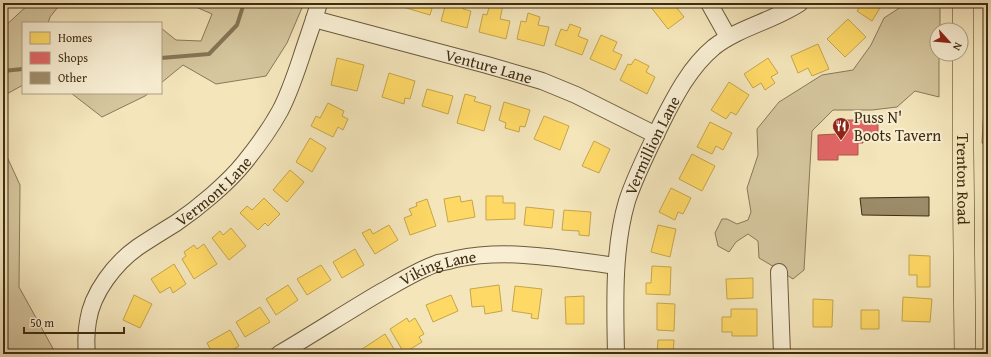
<svg xmlns="http://www.w3.org/2000/svg" width="991" height="357" font-family="'Gentium Book Plus',serif">
<rect width="100%" height="100%" fill="#f4e5bb"/>
<filter id="stains"><feTurbulence type="fractalNoise" baseFrequency=".005" numOctaves="4"/><feColorMatrix values="0 0 0 0 .2 0 0 0 0 .09 0 0 0 0 .02 0 0 0 .5 -.17"/></filter>
<radialGradient id="worn" r=".72"><stop offset=".6" stop-color="#630" stop-opacity="0"/><stop offset="1" stop-color="#630" stop-opacity=".3"/></radialGradient>
<path fill="#d5c69e" stroke="#8a7958" d="M30,3H61L50,17L48,23H23V85L3,96V28Z
M193,3H304L287,43L266,76L216,84L183,65L161,83V28L176,40L201,41L212,14L196,7Z
M907,3H940V30H937V54H939V97L915,91L897,107L872,110H833L812,131L804,270L793,279L776,268L759,258L758,241L748,234L736,242L729,252L718,246L715,233L722,219H727L737,224L748,220L751,212L747,188L758,155L757,129L779,102L822,75L853,70L871,45L884,18Z
M988,24V146L982,143L985,88V42Z
M71,93H149L145,96L102,117Z
M3,148L20,185L19,287L56,354H3Z"/>
<path fill="#ffd966" stroke="#c5a54c" d="M404,3H427L433,5L430,15L403,7Z
M446,3H465L463,9L471,11L467,28L441,21Z
M490,3L503,5L500,19L510,21L506,39L479,32L483,14L487,15Z
M655,3H673L684,17L668,29L650,6Z
M862,3H883L872,21L857,11Z
M528,13L540,17L538,25L549,27L544,46L517,39L521,21L526,22Z
M848,19L866,37L845,57L827,39Z
M570,24L581,28L578,36L588,40L582,55L555,45L561,29L567,31Z
M601,35L617,42L613,51L622,55L615,70L590,59Z
M818,44L829,69L812,76L808,68L798,73L791,56Z
M337,58L364,65L357,91L331,85Z
M768,58L778,73L771,77L775,83L765,90L761,83L753,88L744,74Z
M635,59L649,66L646,72L655,77L647,94L620,80L628,64L631,65Z
M389,73L415,81L410,99L405,98L404,104L382,97Z
M729,82L749,95L736,115L731,112L726,119L711,110Z
M427,89L453,96L448,114L422,106Z
M465,94L476,97L474,101L491,106L484,131L457,123Z
M504,102L530,110L525,127L520,126L519,132L505,128L506,123L499,120Z
M328,103L344,111L342,116L348,119L343,130L338,127L333,137L311,126L316,116L320,118Z
M544,116L569,126L560,150L534,139Z
M710,122L732,133L723,150L716,146L712,154L697,147Z
M310,138L326,148L312,172L296,162Z
M594,141L610,149L599,173L582,166Z
M692,154L715,166L702,191L679,179Z
M290,170L304,182L287,202L273,190Z
M671,188L691,198L683,214L678,212L675,220L659,212Z
M460,196L461,202L472,200L475,217L448,222L444,199Z
M486,196H503V203H515V219L486,220Z
M264,198L280,214L268,226L265,223L258,230L240,213L247,206L252,210Z
M427,199L436,226L410,235L404,218L412,215L409,209L417,206L416,203Z
M526,207L554,210L552,228L524,225Z
M564,210L591,212L589,236L579,235V231L562,230Z
M389,225L398,240L375,254L362,233L370,229L373,234Z
M658,225L676,229L670,257L651,252Z
M231,228L246,246L229,260L212,238L220,231L223,235Z
M204,244L217,264L194,279L182,259L186,256L184,252L194,245L197,249Z
M355,249L364,265L342,278L333,262Z
M909,255L930,256V287H917V275H909Z
M174,264L186,284L173,293L170,287L160,293L151,279Z
M321,265L331,280L307,295L297,279Z
M652,266L671,267L670,295L646,294V283H651Z
M753,278V298L727,299L726,279Z
M288,285L298,300L276,315L266,299Z
M499,285L502,311L485,314L484,306L472,307L470,289Z
M515,286L542,289L538,319L531,318L532,314L512,311Z
M134,295L152,304L140,328L123,320Z
M451,295L458,311L433,322L426,305Z
M584,296V324H566L565,297Z
M903,297L932,299L930,322L902,321Z
M813,299L833,300L832,327H813Z
M657,303L675,304L674,331L657,330Z
M260,307L270,322L245,337L236,322Z
M731,309H757V336H732V332H722V317H731Z
M861,310H879V329H861Z
M407,318L409,322L415,318L424,334L419,337L422,342L404,353L390,329Z
M230,330L239,346L226,354H213L207,343Z
M385,334L394,349L386,354H361L359,351Z
M658,340H674L673,354H657Z"/>
<path fill="#e06666" stroke="#af554c" d="M836,120H878V138H863V143H858V155H838V160H818V135L836,134Z"/>
<g fill="none" stroke-linecap="round" stroke-linejoin="round">
<path stroke="#867554" stroke-width="4" d="M161,58L209,54L237,25L244,3
M3,71L23,69"/>
</g>
<path fill="#9d8c69" stroke="#3e2c11" d="M929,197V216L862,215L860,198Z"/>
<g fill="none" stroke-linecap="round" stroke-linejoin="round">
<defs>
<g id="minor">
<path d="M709,3L728,37"/>
<path id="s1" d="M314,19L487,65L542,81L576,95L656,135"/>
<path d="M779,272L782,354"/>
<path id="s2" d="M87,354C86,343 86,332 88,321C92,293 115,263 138,247C150,239 163,231 176,223C198,208 227,184 244,163C257,147 270,129 280,111C289,94 295,76 301,58C307,39 314,21 319,3"/>
<path id="s3" d="M279,354C313,334 347,312 381,292C399,282 418,270 438,263C444,262 450,261 456,259C509,248 563,259 616,266"/>
<path id="s4" d="M616,354C615,305 613,248 627,201C636,174 649,149 661,124C675,96 690,67 714,47C740,27 773,21 800,3"/>
</g>
<g id="major">
<path id="s5" d="M963,3V149L965,354"/>
</g>
</defs>
<use href="#minor" stroke="#6c5a3c" stroke-width="18"/>
<use href="#major" stroke="#3e2c11" stroke-width="22"/>
<use href="#minor" stroke="#f8eed3" stroke-width="16"/>
<use href="#major" stroke="#f4e5bb" stroke-width="21"/>
</g>
<defs>
<symbol id="restaurant-pin" viewBox="-11 -11 22 30"><path d="M0 17L-7.5 6A9.5 9.5 0 1 1 7.5 6Z" fill="#8f2418" stroke="#f8eed3"/><path d="M-5-6h1v4h1v-4h1v4h1v-4h1v5L-1.5 .5V6h-2V.5L-5-1ZM5-6V6H3V1.5H1.5Q1.5-4 5-6Z" fill="#fff"/></symbol>
</defs>
<g fill-rule="evenodd">
<use href="#restaurant-pin" x="831" y="116" width="20" height="27"/>
</g>
<g text-anchor="middle" dominant-baseline="central" stroke-width="4" stroke-linejoin="round" paint-order="stroke">
<g font-size="16" fill="#3e2c11" stroke="#f8eed3">
<text stroke="none"><textPath href="#s1" startOffset="181">Venture Lane</textPath></text>
<text stroke="none"><textPath href="#s4" startOffset="215">Vermillion Lane</textPath></text>
<text stroke="none"><textPath href="#s5" startOffset="176">Trenton Road</textPath></text>
<text stroke="none"><textPath href="#s2" startOffset="219">Vermont Lane</textPath></text>
<text stroke="none"><textPath href="#s3" startOffset="182">Viking Lane</textPath></text>
</g>
<g font-size="16" fill="#3e2c11" stroke="#f8eed3" text-anchor="start">
<text x="854" y="117">Puss N'<tspan x="854" dy="18">Boots Tavern</tspan></text>
</g>
</g>
<rect width="991" height="357" fill="none" stroke="#f4e5bb" stroke-width="16"/>
<rect x="4" y="4" width="983" height="349" fill="none" stroke="#3e2c11" stroke-width="2"/>
<rect x="8" y="8" width="975" height="341" fill="none" stroke="#3e2c11"/>
<rect x="22" y="22" width="140" height="72" fill="#f8eed3" stroke="#aea085"/>
<rect x="30" y="32" width="20" height="12" fill="#ffd966" stroke="#aea085"/>
<text x="58" y="42" font-size="12" fill="#3e2c11">Homes</text>
<rect x="30" y="52" width="20" height="12" fill="#e06666" stroke="#aea085"/>
<text x="58" y="62" font-size="12" fill="#3e2c11">Shops</text>
<rect x="30" y="72" width="20" height="12" fill="#9d8c69" stroke="#aea085"/>
<text x="58" y="82" font-size="12" fill="#3e2c11">Other</text>
<g transform="translate(949 42) rotate(117)"><circle r="19" fill="#f8eed3" stroke="#aea085"/>
<path d="M0-3L7 15L0 10L-7 15Z" fill="#8f2418"/>
<text y="-6" font-size="11" font-weight="bold" text-anchor="middle" fill="#3e2c11">N</text>
</g>
<path d="M24 327v6h100v-6" fill="none" stroke="#3e2c11" stroke-width="2"/>
<text x="30" y="327" font-size="12" fill="#3e2c11" stroke="#f8eed3" stroke-width="3" paint-order="stroke">50 m</text>
<rect width="100%" height="100%" filter="url(#stains)"/>
<rect width="100%" height="100%" fill="url(#worn)"/>
</svg>
